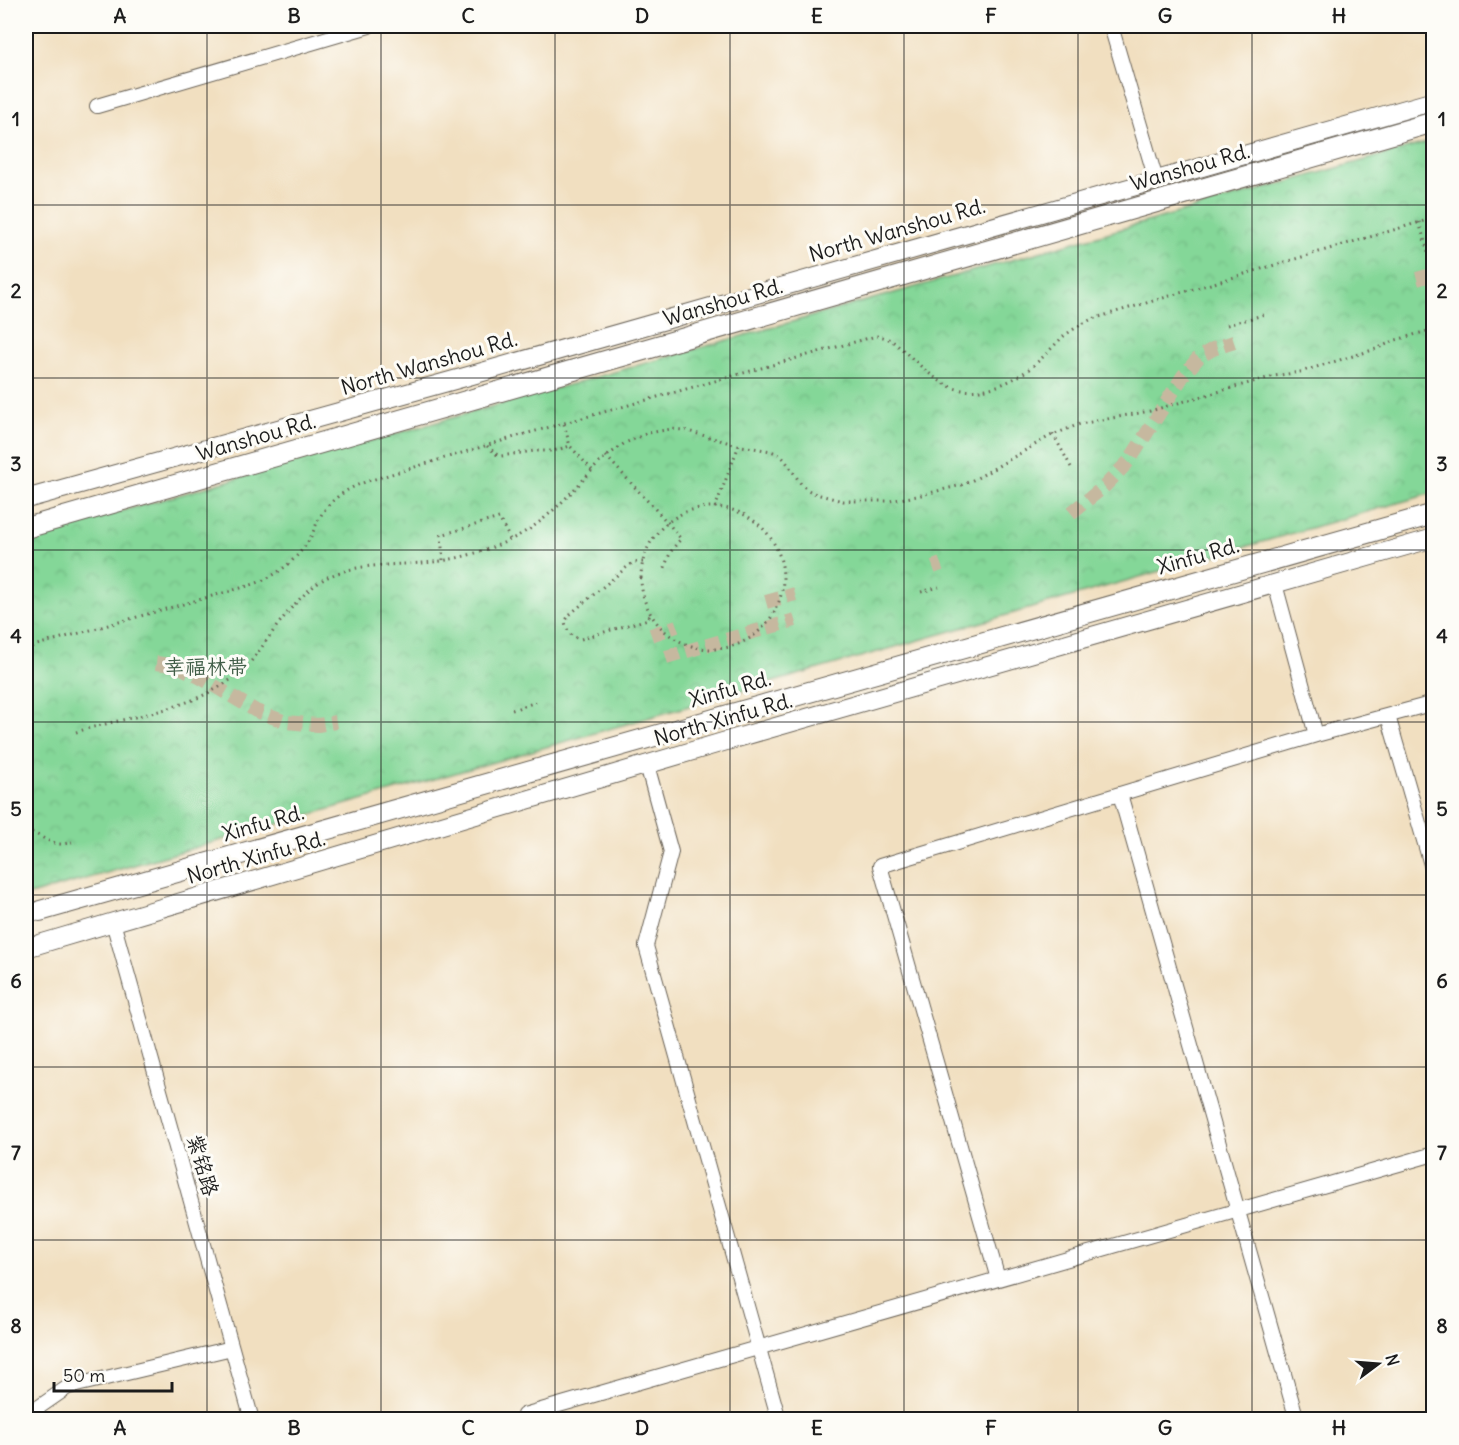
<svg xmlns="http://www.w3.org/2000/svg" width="1459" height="1445" font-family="Delius,'LXGW WenKai TC',sans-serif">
<defs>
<pattern id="park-crowns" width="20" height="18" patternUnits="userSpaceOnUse" patternTransform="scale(1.5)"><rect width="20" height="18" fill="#84d798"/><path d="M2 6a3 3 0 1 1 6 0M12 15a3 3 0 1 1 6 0" fill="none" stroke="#71b882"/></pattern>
</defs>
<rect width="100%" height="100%" fill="#fdfcf7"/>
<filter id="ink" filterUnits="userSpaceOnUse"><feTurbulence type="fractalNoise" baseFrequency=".0167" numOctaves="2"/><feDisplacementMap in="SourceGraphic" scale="12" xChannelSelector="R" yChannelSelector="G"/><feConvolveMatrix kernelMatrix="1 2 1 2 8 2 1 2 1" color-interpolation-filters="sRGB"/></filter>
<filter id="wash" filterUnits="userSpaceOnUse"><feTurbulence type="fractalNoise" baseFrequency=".008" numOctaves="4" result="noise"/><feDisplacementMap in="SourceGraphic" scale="24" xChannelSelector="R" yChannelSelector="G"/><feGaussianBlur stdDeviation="1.35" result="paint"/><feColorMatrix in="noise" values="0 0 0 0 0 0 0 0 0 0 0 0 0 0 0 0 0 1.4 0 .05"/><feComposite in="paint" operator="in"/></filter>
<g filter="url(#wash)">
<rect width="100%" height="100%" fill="#f1dfc0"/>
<path fill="url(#park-crowns)" stroke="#507a5a" stroke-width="1.5" d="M1433,141V493L26,896V538Z"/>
</g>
<g filter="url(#ink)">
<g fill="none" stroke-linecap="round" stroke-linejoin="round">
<path stroke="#c6b89f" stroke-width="14" stroke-dasharray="14 7" stroke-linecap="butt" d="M1417,279L1434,274
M1071,513L1105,486L1129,461L1183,376L1199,357L1213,349L1234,342
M933,567L941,564
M766,602L795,594
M651,635L677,626
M666,657L795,620
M156,663L178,666L203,679L256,711L286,722L318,725L336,722"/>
<defs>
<path id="street" d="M1111,26L1156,180
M97,106L369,26
M1275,584L1316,735L1434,703
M1388,716L1434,875
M647,765L671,852L646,946L779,1420
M1120,794L1297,1420
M113,922L252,1420
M998,1279L880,866L1316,735
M524,1415L1434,1154
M26,1416L68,1387L232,1348"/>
<path id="secondary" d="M26,499L465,377L1434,101
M26,948L723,742L1434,538"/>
<path id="primary" d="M26,528L1434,122
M40,911L1434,514"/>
</defs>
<use href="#street" stroke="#676055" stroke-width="16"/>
<use href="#secondary" stroke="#676055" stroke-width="20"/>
<use href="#primary" stroke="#676055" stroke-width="22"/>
<path stroke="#676055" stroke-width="3" stroke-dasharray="1.5 4.5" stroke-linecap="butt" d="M1419,222L1434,272
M1227,325L1263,315
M564,424L570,446L592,470
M1053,434L1071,467
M487,446L496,454L501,456L534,451H553L570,446
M606,456L668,523L681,539C671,549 667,558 664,572
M641 578a71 71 0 1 1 142 0a71 71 0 1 1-142 0Z
M715,508L739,445
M443,560L441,535L499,518L510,539
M643,562H635L627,567L569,615L565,622C567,631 571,638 581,639L648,619L650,615
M921,592L939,587
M26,648L248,586C271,579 290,566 305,546C312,537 315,526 320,517C331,498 348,488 368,481L525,434L876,336L883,337L891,340C909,354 925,373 945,384C973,400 1012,384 1034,365C1045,356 1054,345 1064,336C1073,329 1082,324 1092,319L1434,218
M512,710L536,702
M76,732C134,714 197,711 244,669C254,659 261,648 269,637C283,617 304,590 326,578C356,562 399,566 433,562C467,558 511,544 538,523C561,506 583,479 603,459L625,443L648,433L671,429L684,430L741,446L771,451L780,455L785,460L801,484L808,490L816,494L843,501H889L917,496L962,485L979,477L1050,436L1080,424L1150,411L1274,376L1300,372L1376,349L1396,340L1434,329
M26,831C38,833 49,844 61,844C65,844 68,843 72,842"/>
<use href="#street" stroke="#fff" stroke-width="14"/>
<use href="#secondary" stroke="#fff" stroke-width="18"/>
<use href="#primary" stroke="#fff" stroke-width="20"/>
</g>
</g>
<path fill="none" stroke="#1c1c1c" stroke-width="1.5" stroke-opacity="0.55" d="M207,26V1420M381,26V1420M555,26V1420M730,26V1420M904,26V1420M1078,26V1420M1252,26V1420M26,205H1434M26,378H1434M26,550H1434M26,722H1434M26,895H1434M26,1067H1434M26,1240H1434"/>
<g text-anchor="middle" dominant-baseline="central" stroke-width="6" stroke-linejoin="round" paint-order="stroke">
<g font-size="21" fill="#1c1c1c" stroke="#fdfcf7">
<text transform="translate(1190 167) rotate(-16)">Wanshou Rd.</text>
<text transform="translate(897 230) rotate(-16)">North Wanshou Rd.</text>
<text transform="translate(723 302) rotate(-16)">Wanshou Rd.</text>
<text transform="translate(429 363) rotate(-16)">North Wanshou Rd.</text>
<text transform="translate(256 437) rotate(-16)">Wanshou Rd.</text>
<text transform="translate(1198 556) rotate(-16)">Xinfu Rd.</text>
<text transform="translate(730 689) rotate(-16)">Xinfu Rd.</text>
<text transform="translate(723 719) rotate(-16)">North Xinfu Rd.</text>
<text transform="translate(263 823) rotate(-16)">Xinfu Rd.</text>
<text transform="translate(256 857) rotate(-16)">North Xinfu Rd.</text>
<text transform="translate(203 1165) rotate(74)">紫铭路</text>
</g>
<g font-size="21" fill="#405d47" stroke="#fdfcf7">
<text x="206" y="666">幸福林带</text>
</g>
</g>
<rect width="1459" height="1445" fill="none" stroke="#fdfcf7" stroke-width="66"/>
<g transform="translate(1378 1364) rotate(74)" stroke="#fdfcf7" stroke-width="4.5" paint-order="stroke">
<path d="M0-4.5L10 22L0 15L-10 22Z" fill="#1c1c1c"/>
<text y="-9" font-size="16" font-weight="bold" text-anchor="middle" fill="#1c1c1c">N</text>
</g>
<path d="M54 1382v9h118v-9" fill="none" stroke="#1c1c1c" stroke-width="3"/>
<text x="63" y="1382" font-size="18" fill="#1c1c1c" stroke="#fdfcf7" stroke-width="4.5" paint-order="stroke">50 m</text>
<rect x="33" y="33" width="1393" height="1379" fill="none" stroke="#1c1c1c" stroke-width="2"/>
<g font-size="20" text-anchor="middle" font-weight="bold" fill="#1c1c1c">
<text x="120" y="23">A</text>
<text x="294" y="23">B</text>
<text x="468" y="23">C</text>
<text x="642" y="23">D</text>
<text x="817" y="23">E</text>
<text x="991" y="23">F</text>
<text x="1165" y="23">G</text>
<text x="1339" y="23">H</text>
<text x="16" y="126">1</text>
<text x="1442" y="126">1</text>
<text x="16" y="298">2</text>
<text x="1442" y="298">2</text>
<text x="16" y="471">3</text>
<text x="1442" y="471">3</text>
<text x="16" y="643">4</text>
<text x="1442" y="643">4</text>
<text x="16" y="816">5</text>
<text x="1442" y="816">5</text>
<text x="16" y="988">6</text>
<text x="1442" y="988">6</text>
<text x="16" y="1160">7</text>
<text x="1442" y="1160">7</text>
<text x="16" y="1333">8</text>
<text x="1442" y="1333">8</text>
<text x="120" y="1435">A</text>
<text x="294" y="1435">B</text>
<text x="468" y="1435">C</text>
<text x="642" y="1435">D</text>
<text x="817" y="1435">E</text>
<text x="991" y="1435">F</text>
<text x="1165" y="1435">G</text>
<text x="1339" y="1435">H</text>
</g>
</svg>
